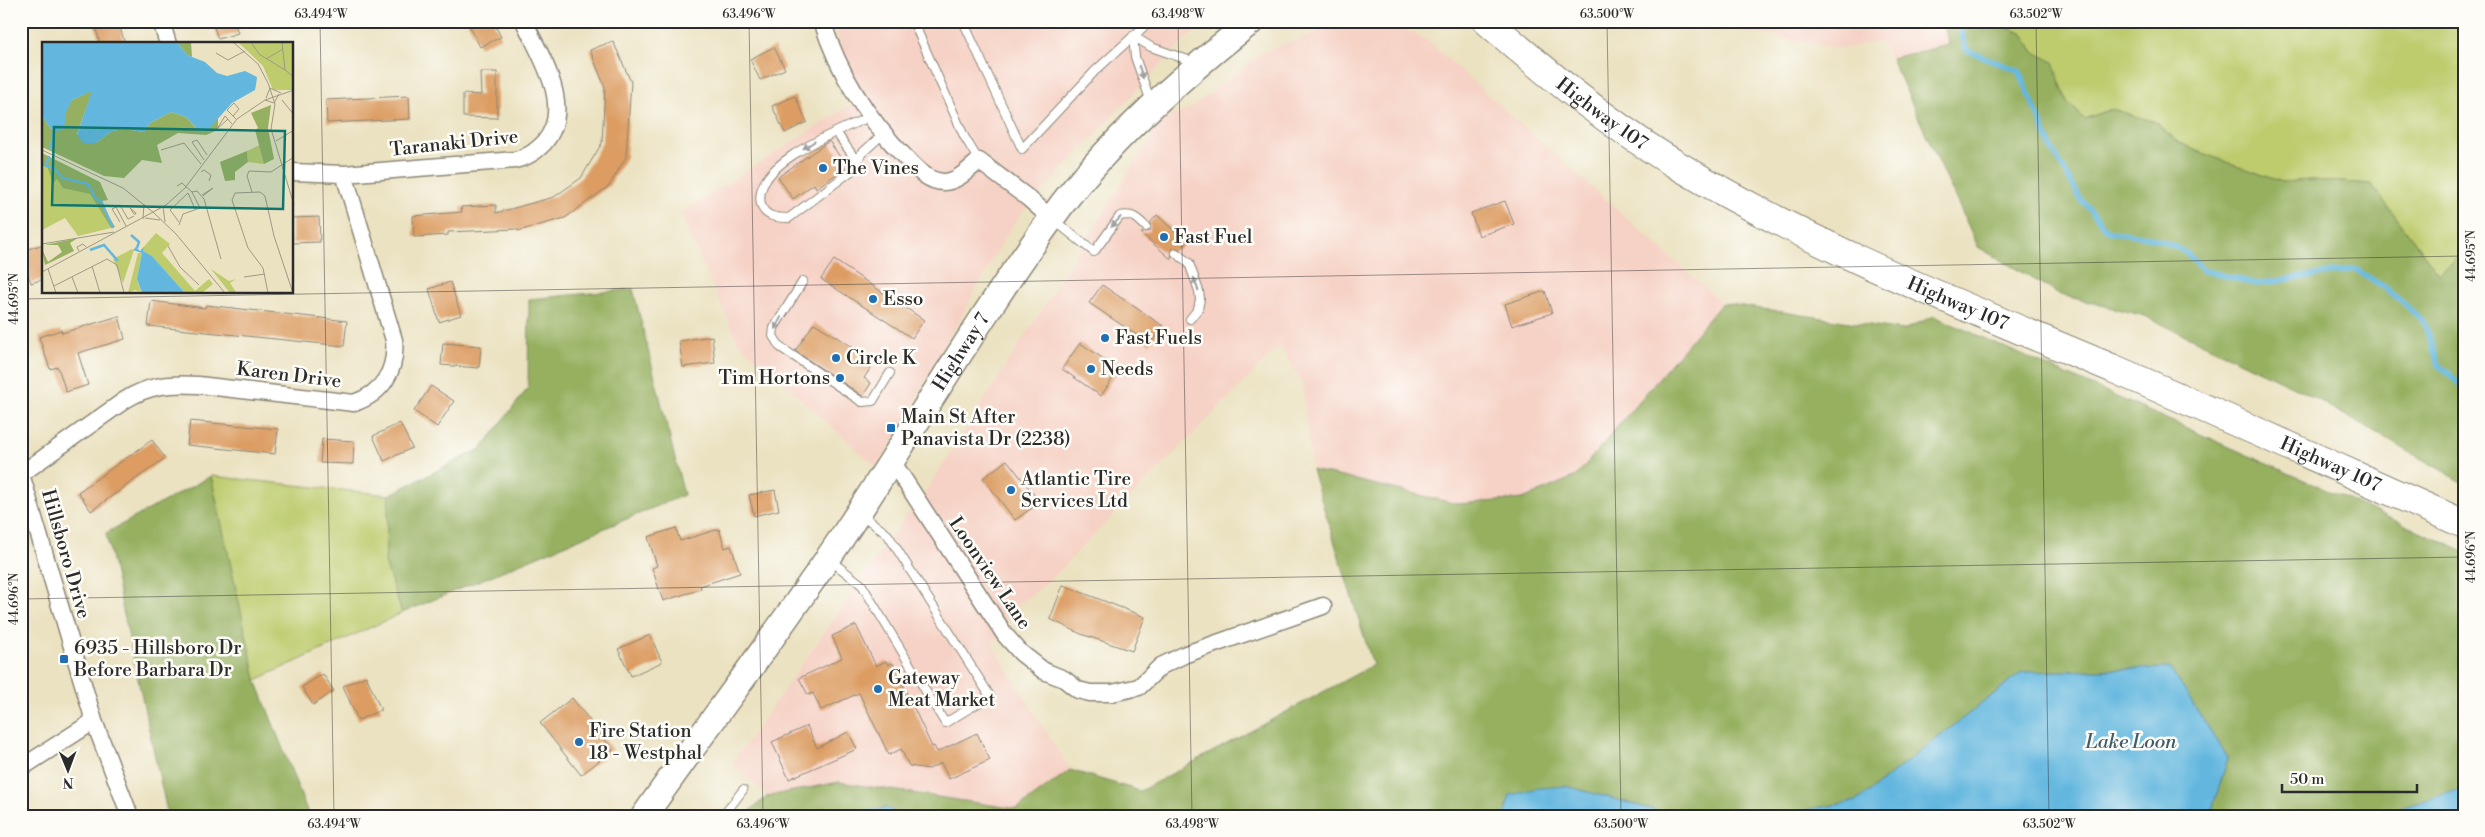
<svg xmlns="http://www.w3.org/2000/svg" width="2485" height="837" font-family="'Libre Bodoni',serif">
<rect width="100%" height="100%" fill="#fdfcf7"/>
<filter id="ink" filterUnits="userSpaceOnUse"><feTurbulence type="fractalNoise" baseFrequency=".02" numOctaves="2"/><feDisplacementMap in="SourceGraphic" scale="10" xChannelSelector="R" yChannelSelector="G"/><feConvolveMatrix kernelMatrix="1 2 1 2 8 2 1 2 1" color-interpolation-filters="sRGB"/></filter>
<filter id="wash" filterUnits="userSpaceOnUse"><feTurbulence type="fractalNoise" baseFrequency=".0096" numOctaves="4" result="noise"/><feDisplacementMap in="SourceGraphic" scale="20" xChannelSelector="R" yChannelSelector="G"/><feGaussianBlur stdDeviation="1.12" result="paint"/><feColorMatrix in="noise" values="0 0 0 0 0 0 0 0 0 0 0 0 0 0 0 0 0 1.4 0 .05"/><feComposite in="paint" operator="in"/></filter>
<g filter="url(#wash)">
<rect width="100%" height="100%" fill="#ebe2c1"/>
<path fill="#f6d1c5" d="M833,21H1213L1185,39L1021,214L1005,237L878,468L738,342L680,214L864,96L848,71Z
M1348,21H1385L1425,39L1722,303L1576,476L1523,499L1458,504L1312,470L1302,383L1280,345L1049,581L1012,610L993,646L1070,770L1017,809L839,782L768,796L732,764L904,519L920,501L1152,136L1144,127L1191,108L1263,52Z
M1689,21H1943L1949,45L1891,58L1879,41L1842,49Z"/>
<path fill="#becc6e" stroke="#747c4c" d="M1993,21H2464V252L2439,274L2371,184L2312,180L2282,182L2194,150L2177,141L2155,122L2112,109L2085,119L2067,102L2052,62L2033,51L2023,34Z
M211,476L389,495L385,563L402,613L256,680Z"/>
<path fill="#96b061" stroke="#606e46" d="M1943,21H1993L2023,34L2033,51L2053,62L2067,102L2085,119L2112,109L2155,122L2177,141L2194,150L2282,182L2312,180L2371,184L2439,274L2464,252V483L2304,392L2145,316L2061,295L1978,247L1891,58L1949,45Z
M633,289L684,495L402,613L385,563L389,495L482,448L528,388L529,299Z
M1722,303L1903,330L1934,316L2464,551V788L2378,816H2210L2228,758L2170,668L2022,672L1857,801L1771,816H1677L1566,786L1506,813L1504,816H905L885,808L844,816H743L768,796L839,782L1017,809L1070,770L1140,791L1373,665L1312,470L1458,504L1523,499L1576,476Z
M211,476L256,680L309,816H168L106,533Z"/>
<path fill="#63b7df" stroke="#477185" d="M2170,668L2228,758L2210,816H1771L1857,801L2022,672Z
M1566,786L1677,816H1504L1510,795L1538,788Z
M2464,788V816H2378V815Z
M885,808L905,816H844L845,815Z"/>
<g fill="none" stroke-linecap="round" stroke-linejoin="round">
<path stroke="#63b7df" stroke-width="5.5" d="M1959,21L1966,50L2019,71L2053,151L2080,198L2109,232C2141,234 2183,240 2202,270L2257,284L2355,269L2386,288L2423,321L2439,365L2464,388"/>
</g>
<g id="blocks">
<path fill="#dc9c62" d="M94,21H118L125,44H100Z
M212,21H234L238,33L218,39Z
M467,21H493L501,37L480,47Z
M613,41L631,82L626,157L609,186L565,218L518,231L517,229L448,232V235L414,237L413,216L462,212L461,207L496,205V213L554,197L581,178L602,143L605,87L590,50Z
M774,47L785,69L760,80L750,59Z
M480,72H497V118L463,117V94L481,95Z
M409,96L410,119L327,123L326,100Z
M795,96L807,122L785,133L772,106Z
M829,141L847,167L816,188L814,184L793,199L778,177Z
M1505,201L1514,224L1479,236L1471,213Z
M1157,215L1186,242L1180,249H1172L1171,259L1141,233L1150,231V223Z
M319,217L320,242L292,243V218Z
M44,244V279L31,283L21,251Z
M834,260L924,320L912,338L821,279Z
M450,282L461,315L439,322L429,289Z
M1102,285L1163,326L1150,344L1089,303Z
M1545,291L1552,313L1512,326L1505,304Z
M151,301L205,308L206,305L347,321L344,346L148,326Z
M119,316L125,339L78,353L88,385L66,392L58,367L50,369L39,337L61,330L62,333Z
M814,323L864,354L863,356L874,363L864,378L871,383L863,396L795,351Z
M712,336L715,363L683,367L679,341Z
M443,343L481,346L479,368L441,365Z
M1080,343L1119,369L1101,396L1062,369Z
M431,386L454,401L437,427L414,411Z
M190,421L278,429L275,454L187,445Z
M400,423L412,448L384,461L373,436Z
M322,439L354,441L353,464L320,463Z
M152,440L165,458L91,511L78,492Z
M1007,460L1040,502L1015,520L983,478Z
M775,490L779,510L754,516L749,495Z
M676,528L680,541L719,529L725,548L731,546L740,573L700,586L701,589L663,601L652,568L657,566L648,537Z
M1063,585L1145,617L1132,651L1081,634L1050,619Z
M856,625L876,666L886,661L888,665L893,663L932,747L934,746L937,752L977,733L990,760L949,779L941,763L929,769L909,766L901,749L889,755L859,693L821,710L813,693L808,695L799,678L842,658L832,636Z
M650,635L662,662L631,676L618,649Z
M323,674L334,691L313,705L302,687Z
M366,676L381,710L358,720L343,686Z
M572,698L613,750L581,775L540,723Z
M807,726L817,748L848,732L857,749L789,779L772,742Z"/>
</g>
</g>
<g filter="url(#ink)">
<use href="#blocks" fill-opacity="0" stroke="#8b8676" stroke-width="1"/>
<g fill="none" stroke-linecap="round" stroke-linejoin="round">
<defs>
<path id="lane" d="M913,21L964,136L979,161
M963,21L1022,149L1095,71L1150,21
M1133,36L1135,57L1151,102
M1133,36L1151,47L1194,62
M869,117C841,130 751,163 761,204C764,217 777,218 789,218L854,169L861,154L883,134
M836,132L858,163
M1055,221L1094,252L1120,216C1133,213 1138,219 1146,227
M1176,253L1189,263L1199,291L1200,299L1198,309L1190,319
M803,281L774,328L773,336L780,347L862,402L873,401L890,373
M830,560L862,585L945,723L990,696L888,535L861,514
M723,816L743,790"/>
<path id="street" d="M161,21L168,44
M822,21C839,74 867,119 906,158C916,168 928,182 944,182C957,182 969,169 979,161L1028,198L1052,219
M292,172L344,174L515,160C528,157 535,152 544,143C575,107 540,56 524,21
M892,461L1005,635L1021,653L1044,671L1064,679L1078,690L1090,693H1112L1139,687L1161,666L1186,654L1323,606
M21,474L125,400C149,385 170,383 198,385L354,403C383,393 397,370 394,340L344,174
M21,474L94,721L130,816
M21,768L94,721"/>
<g id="primary">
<path id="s1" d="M644,816C710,722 779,631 843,536C917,425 983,309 1063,203C1115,135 1186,73 1252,21"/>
</g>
<g id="highway">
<path id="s2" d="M1487,21C1546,73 1610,125 1677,165C1815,248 1966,307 2114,369C2231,419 2347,472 2464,524"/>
</g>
</defs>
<use href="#lane" stroke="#8b8676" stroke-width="10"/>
<use href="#street" stroke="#8b8676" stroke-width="19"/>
<use href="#primary" stroke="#8b8676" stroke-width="28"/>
<use href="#highway" stroke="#8b8676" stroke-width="30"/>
<use href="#lane" stroke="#fff" stroke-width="8"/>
<use href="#street" stroke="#fff" stroke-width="16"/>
<use href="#primary" stroke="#fff" stroke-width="25"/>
<use href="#highway" stroke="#fff" stroke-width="28"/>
</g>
<defs><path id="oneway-solid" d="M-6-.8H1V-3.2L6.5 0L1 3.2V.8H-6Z" transform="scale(1.25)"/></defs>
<g fill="#a0a0a0">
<use href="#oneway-solid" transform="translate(1141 72) rotate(71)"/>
<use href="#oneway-solid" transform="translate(809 145) rotate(148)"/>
<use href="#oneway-solid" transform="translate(1116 222) rotate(133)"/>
<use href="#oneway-solid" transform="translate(1196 284) rotate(-110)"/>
<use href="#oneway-solid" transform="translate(778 323) rotate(118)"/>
</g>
</g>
<path fill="none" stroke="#2b2b2b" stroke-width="1" stroke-opacity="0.45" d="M320,21L334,816M749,21L763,816M1178,21L1192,816M1607,21L1621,816M2036,21L2049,816M21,299L2464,256M21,599L2464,557"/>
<g fill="#1f6fb2" stroke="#fdfcf7" stroke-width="2">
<circle cx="823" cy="168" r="5"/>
<circle cx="1164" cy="237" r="5"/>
<circle cx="873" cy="299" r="5"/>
<circle cx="1105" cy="338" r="5"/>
<circle cx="836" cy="358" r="5"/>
<circle cx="1091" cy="369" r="5"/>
<circle cx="840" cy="378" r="5"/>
<rect x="886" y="423" width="10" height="10" rx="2.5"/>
<circle cx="1011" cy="490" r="5"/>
<rect x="59" y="654" width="10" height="10" rx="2.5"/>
<circle cx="878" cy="689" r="5"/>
<circle cx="579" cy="742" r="5"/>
</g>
<g text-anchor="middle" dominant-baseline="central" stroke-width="5" stroke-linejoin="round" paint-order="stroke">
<g font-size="19" fill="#2b2b2b" stroke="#fdfcf7">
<text stroke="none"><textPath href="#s2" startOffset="148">Highway 107</textPath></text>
<text transform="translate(454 143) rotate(-6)">Taranaki Drive</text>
<text stroke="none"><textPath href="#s2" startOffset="552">Highway 107</textPath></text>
<text stroke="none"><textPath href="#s1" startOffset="562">Highway 7</textPath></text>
<text transform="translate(289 375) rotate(7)">Karen Drive</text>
<text stroke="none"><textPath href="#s2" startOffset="958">Highway 107</textPath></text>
<text transform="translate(66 554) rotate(74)">Hillsboro Drive</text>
<text transform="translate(990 573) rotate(56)">Loonview Lane</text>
</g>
<g font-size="19" fill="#2b2b2b" stroke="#fdfcf7" text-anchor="start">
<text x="833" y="168">The Vines</text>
<text x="1174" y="237">Fast Fuel</text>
<text x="883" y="299">Esso</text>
<text x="1115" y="338">Fast Fuels</text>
<text x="846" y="358">Circle K</text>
<text x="1101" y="369">Needs</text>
<text x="830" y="378" text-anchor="end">Tim Hortons</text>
<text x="901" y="417">Main St After<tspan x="901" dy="22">Panavista Dr (2238)</tspan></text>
<text x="1021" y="479">Atlantic Tire<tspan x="1021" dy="22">Services Ltd</tspan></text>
<text x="74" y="648">6935 - Hillsboro Dr<tspan x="74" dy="22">Before Barbara Dr</tspan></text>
<text x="888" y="678">Gateway<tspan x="888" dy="22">Meat Market</tspan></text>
<text x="589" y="731">Fire Station<tspan x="589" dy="22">18 - Westphal</tspan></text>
</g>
<g font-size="20" font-style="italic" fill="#3f5c6a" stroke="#fdfcf7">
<text x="2131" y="742">Lake Loon</text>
</g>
</g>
<g transform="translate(42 42)">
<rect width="251" height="251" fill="#ebe2c1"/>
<path d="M196,0H251V48H231L221,24ZM218,103L222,122L206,120L205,109ZM0,124H5L15,137L29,146L48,152L69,186L36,194L23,176L0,188ZM114,191L128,202L120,211L153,249L167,237L171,242L160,251H143L110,214L99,208ZM90,207L92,208L81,241L71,217ZM96,211H100L95,237L99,250L93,248L86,251ZM169,227L187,239L194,237L188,241L194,250L188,251Z" fill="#becc6e"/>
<path d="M135,0H149L150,15L145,13ZM51,48L35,92L54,101L70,89L83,87L102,90L108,81L129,70L144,75L153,85L164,89L176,76V88L164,93L136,91L115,103L120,121L100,118L82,136L62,134L0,105V74L9,87L30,58ZM229,63L226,86L232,117L222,122L213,88L216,86L209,71ZM205,109L206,120L193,130V138L183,139L178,120ZM0,111L58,140L66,158L60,159L62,166L73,185L69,186L48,152L21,146L15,137L11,141L5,124H0ZM36,196L28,201L32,209L3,223L0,207L6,220L20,210L16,203H3Z" fill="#96b061"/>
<path d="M0,0H135L145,13L163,20L175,31L185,34L203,29L215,35L214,43L213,48L190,61L164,90L157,89L144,75L129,70L108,81L102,90L83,87L70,89L54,101H41L35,93L50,49L30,58L24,70L22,87L13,90L9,87L0,74ZM94,205L98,209L102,205L101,209L110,214L143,251H100L95,237L100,211L91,208Z" fill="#63b7df"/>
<path fill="none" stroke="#63b7df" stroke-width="2.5" d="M8,108L12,89M7,114L4,124L12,126L20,136L46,142L54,157L59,159L71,186M89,193L97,200L95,206M48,208L62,203L76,219"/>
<path fill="none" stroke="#9e9985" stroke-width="1" d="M191,0L216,22L226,41L233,62L229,87L252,163M209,0L217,12L243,28M240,0L243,28L252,35M174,11L186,18L203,9M224,17L241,7M224,56L228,46L239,51M223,58L232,61L237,52M240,58L252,73M191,74L197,67L192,61L185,68L194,77M186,77L175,87L183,74L190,82M234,99L252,88M0,108L81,146L112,171M119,108L142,101L159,122M162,118L150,100L155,98L165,113M159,130L162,128L169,133L167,139M135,144L140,141L150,150L155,149L162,157L179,217M210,150L205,134L207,129L229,130L252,115M160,153L171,146L161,154M74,165L70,167L78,180M121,165L123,180M88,166L93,170L94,172H92ZM112,171L134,192L183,251M103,176L118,178M101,177L102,162M137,180L128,168L146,151L153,167M137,183L141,172L158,166L150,150M84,184L74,165L78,163L86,177L92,174M0,202L72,190M126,204L138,225L157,243M37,209L35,205L41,202L44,205M50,224L58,251M6,227L14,251M0,230L124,163L143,146L195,77L223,58L252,48M30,235L36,251M202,235L223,232M12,244L65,217L75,223L82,251M226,251L221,226L206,206L190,158L193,151L218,150L223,154L232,194L251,251"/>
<path fill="#0f766e" fill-opacity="0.15" stroke="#0f766e" stroke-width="2.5" d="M12,85L243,89L241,167L10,163Z"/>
<rect width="251" height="251" fill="none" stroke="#2b2b2b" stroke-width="2.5"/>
</g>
<rect width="2485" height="837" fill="none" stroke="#fdfcf7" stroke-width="55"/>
<g transform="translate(68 770) rotate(179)" stroke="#fdfcf7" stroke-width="4" paint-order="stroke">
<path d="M0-4L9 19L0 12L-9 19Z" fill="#2b2b2b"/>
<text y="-8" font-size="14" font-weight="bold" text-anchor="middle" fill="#2b2b2b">N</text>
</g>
<path d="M2282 784v8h135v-8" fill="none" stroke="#2b2b2b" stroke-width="2.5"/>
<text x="2290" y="784" font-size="15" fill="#2b2b2b" stroke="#fdfcf7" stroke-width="4" paint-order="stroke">50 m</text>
<rect x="28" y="28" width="2430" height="782" fill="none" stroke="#2b2b2b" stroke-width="2"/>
<g font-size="12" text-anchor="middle" fill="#2b2b2b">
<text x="321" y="18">63.494°W</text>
<text x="749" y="18">63.496°W</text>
<text x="1178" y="18">63.498°W</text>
<text x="1607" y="18">63.500°W</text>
<text x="2036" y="18">63.502°W</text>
<text transform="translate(2471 256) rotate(-90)" y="4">44.695°N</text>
<text transform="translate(14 299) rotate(-90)" y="4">44.695°N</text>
<text transform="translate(2471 557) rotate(-90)" y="4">44.696°N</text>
<text transform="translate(14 599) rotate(-90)" y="4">44.696°N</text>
<text x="334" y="828">63.494°W</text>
<text x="763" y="828">63.496°W</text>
<text x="1192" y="828">63.498°W</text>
<text x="1621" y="828">63.500°W</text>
<text x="2049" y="828">63.502°W</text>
</g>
</svg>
